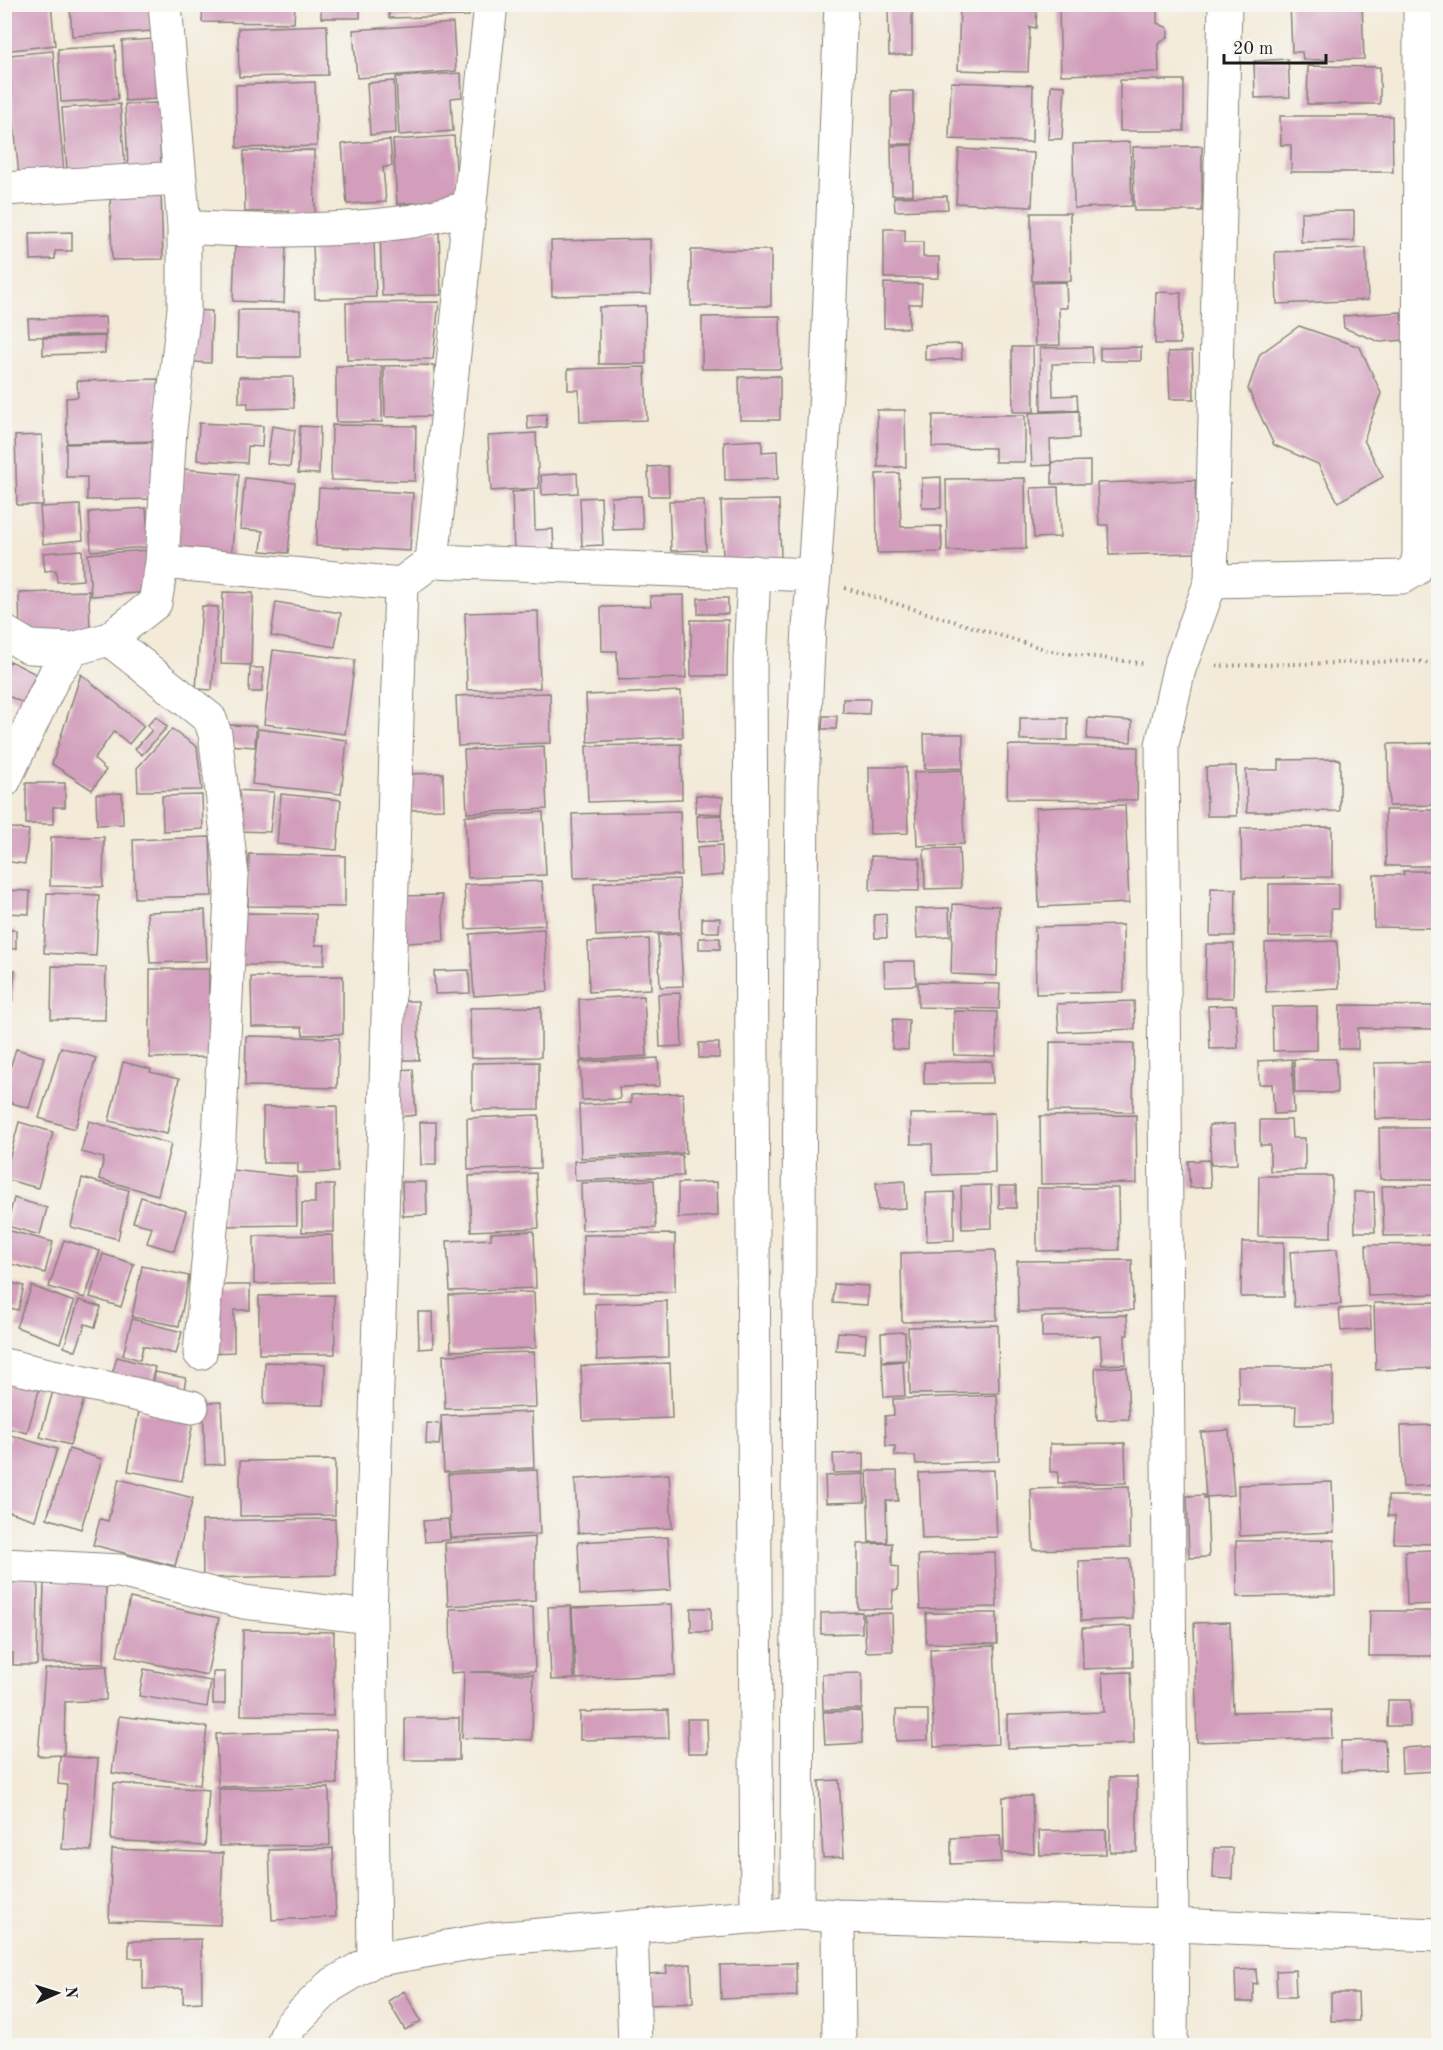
<svg xmlns="http://www.w3.org/2000/svg" width="1443" height="2050" font-family="'Old Standard TT',serif">
<rect width="100%" height="100%" fill="#f6f6f2"/>
<filter id="ink" filterUnits="userSpaceOnUse"><feTurbulence type="fractalNoise" baseFrequency=".0167" numOctaves="2"/><feDisplacementMap in="SourceGraphic" scale="12" xChannelSelector="R" yChannelSelector="G"/><feConvolveMatrix kernelMatrix="1 2 1 2 8 2 1 2 1" color-interpolation-filters="sRGB"/></filter>
<filter id="wash" filterUnits="userSpaceOnUse"><feTurbulence type="fractalNoise" baseFrequency=".008" numOctaves="4" result="noise"/><feDisplacementMap in="SourceGraphic" scale="24" xChannelSelector="R" yChannelSelector="G"/><feGaussianBlur stdDeviation="1.35" result="paint"/><feColorMatrix in="noise" values="0 0 0 0 0 0 0 0 0 0 0 0 0 0 0 0 0 1.4 0 .05"/><feComposite in="paint" operator="in"/></filter>
<g filter="url(#wash)">
<rect width="100%" height="100%" fill="#f3ead8"/>
<g id="blocks">
<path fill="#d29ebc" d="M4,4H51L55,45L4,51Z
M203,4H295L294,23L202,22Z
M321,4H360V18H321Z
M389,4H469V16L389,18Z
M888,4H912V55H889Z
M1018,4H1037L1036,28L1030,27L1028,72L958,70L960,5L1018,6Z
M1290,4H1362L1364,59L1303,60L1302,52H1292Z
M70,5H153L154,31L72,36Z
M1157,6V23L1168,28V37L1158,44L1159,72L1061,75L1059,9Z
M453,23L456,71L357,78L353,30Z
M327,25L328,75L239,77L238,28Z
M154,39L157,99L125,101L122,41Z
M115,46L118,99L61,102L58,49Z
M53,51L64,173L19,177L8,55Z
M1288,59L1290,97L1255,98L1254,61Z
M1308,66L1380,67V104H1307Z
M461,73L462,97L451,98L453,131L399,135L396,77Z
M1120,80H1184V131H1120Z
M394,81L396,133L370,135L367,83Z
M315,82L317,146L237,148L236,85Z
M951,82L1033,85L1032,142L949,139Z
M1051,85L1065,86L1062,139H1048Z
M891,91H913V144H891Z
M158,103L161,167L128,168L125,104Z
M120,104L125,166L67,170L62,108Z
M1280,116H1392L1393,172H1291V145H1281Z
M454,136L458,201L397,204L393,140Z
M390,140L392,166L383,167L386,202L347,204L342,144Z
M1130,142L1132,206L1074,208L1073,144Z
M912,145L913,195H892L891,146Z
M1202,146V211H1134L1133,147Z
M959,149L1034,153L1032,207L956,203Z
M314,150L315,215L289,216V211L245,212L244,151Z
M161,193L163,259L112,260L110,195Z
M947,196L948,209L895,211L894,197Z
M1354,211V241L1301,242V212Z
M1031,213H1070L1071,281H1032Z
M884,229H905V242H923V257H939V278H884Z
M439,231L441,295L382,296L380,232Z
M72,232V251H55V259L31,260L30,233Z
M650,239L651,294L552,296L551,241Z
M374,241L376,297L315,299L313,244Z
M235,243L286,245L284,303L233,301Z
M1366,248L1368,300L1277,304L1275,252Z
M691,250H771V306H691Z
M1066,282L1067,308H1059L1060,345L1035,346L1033,283Z
M884,283L922,284L921,304H909V328H884Z
M1156,292L1181,293L1180,344H1155Z
M439,302L433,359L347,360L346,303Z
M645,306L646,364H599V307Z
M194,310L212,311L211,363L192,362Z
M238,310H300V357H237Z
M1401,312L1404,340L1380,342L1344,328L1343,316Z
M780,316L781,369H702V317Z
M105,317L106,335L29,337L28,319Z
M1299,326L1360,347L1381,393L1364,440L1383,477L1338,502L1318,464L1274,445L1248,389L1260,354Z
M105,336V353L43,355V338Z
M961,344L962,359L925,360V345Z
M1012,347H1033L1034,412H1013Z
M1092,347L1093,363L1052,364L1053,396L1077,395L1078,410L1041,411L1040,348Z
M1141,347V361H1100V348Z
M1192,351L1194,399H1170L1168,352Z
M434,365L435,416L385,417L384,366Z
M336,366H382V422H336Z
M645,367L647,420L580,422L579,390H568V369Z
M780,376V420H740L739,377Z
M239,377H293L294,408L248,409V403H239Z
M158,379L159,441L67,443L66,398L78,397L77,381Z
M877,410H905L906,467H878Z
M1079,411V438L1050,440L1051,465L1032,466L1029,413Z
M546,414L547,427L528,429L527,416Z
M933,415H1025V462H995V448L932,447Z
M199,423L263,426L262,447L248,446L247,463L197,460Z
M332,425L416,426L415,481L331,480Z
M272,426L295,430L290,467L267,463Z
M300,426L320,427L319,474L298,473Z
M536,433L539,488L491,491L488,436Z
M42,435L43,505H17L15,436Z
M762,440V452L777,451L778,479L725,480L724,442Z
M156,442V499L87,500V477H66V444Z
M1090,461V484H1052V462Z
M668,466L669,496H649L648,467Z
M184,469L239,474L231,559L176,553Z
M577,473L578,493L542,495L541,475Z
M899,473L901,527L941,526L942,552L877,553L876,474Z
M941,477V508H922V478Z
M245,478L295,483L288,553L261,551L263,531L240,529Z
M1025,478L1026,549L947,551L946,479Z
M1195,480L1197,553L1109,555L1108,525H1099L1097,483Z
M1058,487L1060,537L1034,538L1031,488Z
M319,488L413,493L410,551L316,546Z
M534,491L535,530L553,529L554,552L514,554L512,492Z
M641,496L643,529L613,530L611,497Z
M601,497L603,545L582,546L580,498Z
M704,500L706,550L671,551L669,501Z
M779,500L781,558L723,560L721,501Z
M80,505L83,540L43,544L40,507Z
M146,508L149,547L91,551L89,512Z
M82,550L83,580L57,582L56,570L45,571L43,553Z
M150,550L153,592L91,596L88,554Z
M89,591L90,636L20,638L19,593Z
M223,592L253,593L251,665L221,664Z
M684,595L686,678L618,680L617,651H602L601,607L651,606L650,596Z
M698,598H728V614H698Z
M276,602L341,613L335,647L271,636Z
M202,606L218,607L212,690L196,689Z
M538,611L540,688L467,690L465,613Z
M691,620H728L727,676H691Z
M273,650L355,660L345,734L264,724Z
M10,661L36,674L23,703L4,694V673Z
M250,668H263L262,692H249Z
M81,674L144,726L129,744L114,731L94,759L106,770L92,790L52,764Z
M681,691L683,737L588,742L586,695Z
M550,693L551,743L458,746L456,696Z
M843,699H870L869,714L843,713Z
M156,716L167,727L142,755L135,749L152,730L147,726Z
M823,716H837L836,729H822Z
M1020,718H1068V740H1020Z
M1088,718L1132,721L1131,742L1087,739Z
M229,725L256,726L255,747L228,745Z
M172,729L197,747L202,790L138,791L137,768Z
M258,729L347,740L341,794L252,784Z
M924,734H963V768L925,769Z
M1438,743V805L1389,806L1388,744Z
M681,744L682,799L588,802L586,746Z
M1008,745L1138,747L1137,800L1007,799Z
M544,746L547,809L467,813L464,750Z
M1340,759V811L1247,812L1246,770H1279V760Z
M1236,766L1237,816H1207L1206,767Z
M869,767H906L908,833L870,834Z
M962,770L964,844L917,846L914,772Z
M443,773L444,809L409,810L408,774Z
M26,783H65V807H53V824H26Z
M233,790L274,792L270,832L236,831Z
M122,793L123,824L97,825L96,794Z
M281,794L341,800L337,850L277,844Z
M202,795L203,829L163,831L162,796Z
M696,795L723,797L722,814L695,813Z
M1125,805L1129,903L1039,907L1036,808Z
M1385,810H1438V866H1386Z
M680,811L681,875L574,878L572,814Z
M543,812L546,875L468,878L465,816Z
M722,815V841L698,842L697,816Z
M4,827L29,830L25,864L4,861Z
M1332,827V877L1242,878L1241,828Z
M51,837H104L103,887L50,886Z
M210,837L212,896L135,898L133,840Z
M722,845L723,875L699,877L697,847Z
M959,848L961,888L925,889L924,849Z
M249,854L345,856V907L248,906Z
M871,856L920,858L919,891L870,890Z
M1403,871H1438V928L1374,927V875H1404Z
M679,879L681,932L596,936L594,883Z
M542,881L545,925L466,929L464,885Z
M1269,884H1339V909H1331L1332,936L1269,937Z
M1211,888L1236,889L1235,936H1210Z
M4,890L30,891L29,914L4,913Z
M47,893L99,895L96,956L44,953Z
M442,895L444,941L406,943L404,896Z
M953,904L999,906L997,976L951,974Z
M949,908L950,936L917,938L915,909Z
M205,910L207,961L150,963L147,912Z
M242,913L316,914L315,945H325L324,965H242Z
M886,914L887,938H875L874,915Z
M702,918H720L719,932H702Z
M1123,925L1124,992L1036,994L1035,927Z
M544,929L548,991L474,996L470,934Z
M4,930H16V949L4,948Z
M680,934L683,986L660,987L658,935Z
M699,938H720V949H699Z
M649,939L651,989L589,992L588,942Z
M1337,941L1339,988L1266,992L1265,943Z
M1206,944H1234L1233,998H1205Z
M884,961H915L916,985L885,986Z
M52,966L106,967L105,1020L51,1019Z
M150,969H209V1057L150,1058Z
M4,970H15L12,1002L4,1001Z
M469,970L470,993L435,994L434,971Z
M343,976V1034L303,1035L302,1027H252L251,977Z
M918,982L1000,984L999,1009L918,1007Z
M680,993L682,1046L660,1047L658,994Z
M644,996L647,1056L581,1060L579,999Z
M400,1001H418L419,1060H399Z
M1134,1001L1135,1029L1059,1032L1057,1004Z
M1236,1005L1238,1048L1210,1049L1208,1006Z
M1340,1005L1438,1006V1029L1358,1028V1049H1339Z
M1317,1006V1050L1273,1051L1272,1007Z
M541,1007V1057L471,1058L470,1008Z
M954,1011L997,1012L996,1056L954,1055Z
M893,1019L909,1020L908,1050L892,1049Z
M246,1036L339,1038L337,1088L245,1086Z
M1050,1042L1134,1043L1133,1112L1049,1111Z
M699,1043H719V1058H699Z
M61,1047L96,1058L75,1129L39,1118Z
M16,1049L44,1057L29,1108L4,1101V1087Z
M658,1058L660,1086L619,1087L620,1099L582,1100L580,1062Z
M1292,1059L1294,1113L1274,1114L1272,1084H1259L1258,1061Z
M1294,1059H1336L1337,1093H1295Z
M992,1061L993,1083L924,1084V1062Z
M123,1062L151,1069L150,1072L179,1079L167,1134L109,1121Z
M539,1062V1109L472,1110V1063Z
M1438,1062V1118L1375,1119L1374,1063Z
M413,1069L416,1115L399,1117L396,1070Z
M683,1093L686,1153L581,1158L579,1105L631,1103V1095Z
M337,1106L338,1172L298,1173V1163H263V1107Z
M994,1113L995,1173L933,1175L932,1144H911L910,1114Z
M539,1115L540,1168L468,1170L467,1118Z
M1136,1115L1137,1183L1041,1184L1040,1116Z
M1260,1120H1291L1292,1138H1305V1170L1270,1171V1145H1260Z
M89,1121L171,1144L158,1195L99,1179L104,1158L81,1152Z
M19,1122L53,1132L38,1188L4,1179Z
M420,1122H436V1165H421Z
M1235,1124L1237,1164L1211,1165L1209,1125Z
M1379,1128H1438V1179H1380Z
M682,1155L683,1176L575,1181L574,1161Z
M1209,1160L1211,1187L1190,1188L1188,1161Z
M223,1169L296,1177L297,1225L223,1226Z
M536,1173L539,1228L471,1231L469,1176Z
M1259,1176H1332L1331,1237L1258,1236Z
M82,1178L129,1190L118,1239L71,1227Z
M654,1180L656,1228L582,1230L581,1183Z
M905,1181L906,1208L878,1210L876,1183Z
M402,1182H426L427,1215L403,1216Z
M717,1182L718,1216L678,1218V1183Z
M315,1185H334V1232H302V1203H315Z
M991,1185L992,1228L962,1229L961,1186Z
M1438,1185V1235L1384,1236L1382,1186Z
M999,1186H1016V1208H999Z
M1037,1188H1118L1119,1250L1037,1251Z
M954,1192V1240L927,1241L926,1193Z
M1354,1192H1374L1375,1232H1355Z
M141,1197L186,1211L174,1251L147,1243L152,1227L133,1222Z
M14,1198L47,1208L40,1235L7,1226Z
M7,1230L53,1242L45,1273L4,1262V1240Z
M534,1231L536,1288L450,1291L447,1241L491,1239V1233Z
M675,1234V1292L583,1293V1235Z
M332,1235L333,1282L254,1284V1236Z
M64,1240L100,1251L85,1298L49,1287Z
M1242,1242H1284V1297H1241Z
M1438,1244V1294L1368,1296L1366,1245Z
M1337,1249L1341,1304L1294,1307L1290,1252Z
M995,1250L997,1320L902,1322L901,1253Z
M103,1254L134,1264L121,1307L90,1297Z
M1132,1260L1133,1310L1018,1312L1017,1261Z
M142,1266L189,1276L179,1326L132,1317Z
M4,1281L24,1286L18,1310L4,1307Z
M834,1284L869,1286L867,1305L833,1303Z
M211,1285H250V1310H234V1352L211,1353Z
M32,1286L74,1302L60,1343L16,1327Z
M534,1292L536,1348L451,1351L449,1295Z
M334,1295L335,1354H259V1296Z
M79,1300L101,1307L95,1327L85,1324L76,1351L64,1347Z
M667,1301L668,1357L597,1360L595,1304Z
M1438,1302V1368L1376,1370L1374,1303Z
M1370,1307L1371,1329L1341,1331L1339,1309Z
M418,1312H432L433,1348L419,1349Z
M1127,1315L1128,1335H1125L1126,1364L1102,1365L1100,1336L1042,1337V1317Z
M132,1319L182,1332L176,1354L143,1346L140,1360L123,1355Z
M998,1325L999,1393L910,1394L908,1327Z
M838,1332L866,1334L865,1352L836,1350Z
M905,1332L906,1360L882,1361L881,1333Z
M534,1352L536,1407L445,1409L443,1355Z
M117,1357L155,1367L148,1395L109,1385Z
M903,1361L905,1396L884,1397L882,1363Z
M265,1362L325,1364L324,1405L264,1404Z
M670,1363L672,1418L583,1421L581,1366Z
M1127,1367L1129,1419L1097,1420L1095,1368Z
M1238,1367H1333V1424L1295,1425L1296,1406H1239Z
M4,1369L42,1380L27,1433L4,1427Z
M155,1372L186,1378L182,1400L152,1395Z
M55,1384L86,1393L70,1445L40,1437Z
M997,1395L999,1461L916,1464L915,1456H895V1446H886L885,1416L894,1415L893,1399Z
M221,1402L224,1464L205,1465L203,1403Z
M139,1411L193,1422L182,1481L128,1471Z
M532,1412L534,1468L444,1472L441,1416Z
M427,1423L441,1424L439,1445L426,1444Z
M1438,1425V1485L1403,1487L1401,1426Z
M1229,1430L1234,1495L1206,1497L1201,1432Z
M10,1435L57,1449L35,1520L4,1510V1452Z
M1125,1443L1126,1483H1058V1472H1050V1444Z
M69,1449L102,1459L81,1529L47,1518Z
M864,1453V1472L834,1473L833,1454Z
M335,1460V1515L240,1516V1461Z
M537,1470L540,1534L451,1538L448,1474Z
M994,1470L997,1537L922,1539L919,1473Z
M867,1471H897L898,1501H886L887,1542H869Z
M669,1474L672,1528L578,1533L575,1479Z
M864,1474L865,1502L826,1503L825,1476Z
M119,1479L193,1498L175,1566L93,1545L100,1519L108,1521Z
M1332,1482L1334,1532L1240,1536L1238,1485Z
M1129,1486L1130,1547L1033,1550L1031,1489Z
M1204,1495V1498H1207L1209,1557L1189,1558L1187,1496Z
M1388,1496H1438V1544L1394,1543L1395,1516H1388Z
M335,1519L336,1575L203,1578L202,1521Z
M448,1519L450,1540L425,1542L423,1521Z
M535,1537V1601L448,1606L445,1543Z
M668,1537L671,1590L580,1595L578,1542Z
M1334,1540L1335,1595L1237,1597L1236,1541Z
M892,1543V1566L898,1567V1590H893L892,1609H858V1544Z
M1438,1550V1604L1407,1605L1405,1551Z
M995,1552L997,1607L920,1609L918,1555Z
M1130,1559L1133,1619L1081,1621L1079,1561Z
M4,1576L38,1577L37,1665H13V1653H4Z
M44,1582L106,1584L104,1664L42,1663Z
M130,1598L219,1618L207,1675L117,1656Z
M672,1604L675,1675L576,1679L572,1608Z
M571,1606L574,1679L551,1680L548,1607Z
M533,1607L535,1671L470,1672L533,1674L532,1740L462,1738L464,1672L451,1673L450,1609Z
M691,1608H711V1632H691Z
M1370,1611H1438V1656H1369Z
M862,1612V1633L821,1634V1613Z
M892,1613L893,1651L866,1652L864,1614Z
M926,1613H997V1644L926,1643Z
M1230,1622L1233,1712L1331,1710L1332,1738L1197,1742L1194,1623Z
M1132,1626L1133,1667L1083,1669L1082,1628Z
M243,1630L334,1632L333,1716L241,1715Z
M994,1646L999,1744L934,1747L930,1649Z
M107,1666L106,1700L65,1702L64,1755L38,1756L45,1669Z
M144,1669L211,1681L207,1707L139,1696Z
M213,1672H225V1704H213Z
M1131,1672L1134,1744L1007,1748V1715L1104,1712L1102,1673Z
M862,1673V1709L823,1710L822,1674Z
M1388,1700H1410V1726H1387Z
M668,1710L669,1738L580,1740V1712Z
M896,1710H928V1740L896,1741Z
M861,1711L862,1743L825,1745L823,1712Z
M119,1716L207,1727L200,1785L112,1773Z
M405,1718H459V1760H405Z
M687,1719H707L708,1753H688Z
M336,1730L337,1784L218,1787L216,1734Z
M1385,1740L1386,1770L1341,1772V1741Z
M1438,1746V1771L1402,1773L1401,1748Z
M60,1756L98,1759L91,1851L62,1849L67,1785L58,1784Z
M1110,1777H1137V1852H1110Z
M839,1780L844,1857L823,1858L819,1781Z
M114,1783L209,1790L205,1846L111,1840Z
M329,1788L330,1845L219,1846V1789Z
M1032,1796L1034,1853H1004L1003,1797Z
M1106,1830V1854L1040,1855L1039,1831Z
M1000,1836L1002,1862L951,1864V1838Z
M333,1848L336,1917L272,1920L269,1850Z
M1214,1848H1233L1232,1879L1213,1878Z
M112,1849L223,1853L220,1925L109,1921Z
M201,1939L202,2002L183,2003V1988L143,1989V1958H129V1941Z
M796,1963L797,1996L721,1999L720,1965Z
M691,1964L693,2003L650,2005L648,1974L667,1973L666,1966Z
M1256,1969L1257,1984L1253,1983V2002H1236L1235,1970Z
M1295,1970L1296,1997H1277L1276,1971Z
M404,1991L421,2021L405,2030L388,2001Z
M1331,1993H1358L1359,2021H1331Z"/>
</g>
</g>
<g filter="url(#ink)">
<use href="#blocks" fill-opacity="0" stroke="#88837a" stroke-width="1.5"/>
<g fill="none" stroke-linecap="round" stroke-linejoin="round">
<defs>
<path id="minor" d="M4,189L179,178
M184,227C258,232 333,232 406,222C427,219 449,212 470,208
M432,561L814,575
M162,562L401,584
M754,572L750,661L751,888L757,1917
M1211,581L1403,577L1415,570L1419,556L1420,4
M4,632L29,647L73,649
M109,639L210,719L215,734L232,875L219,1139L200,1353
M4,781L55,674L73,649L109,639L155,603L162,562L170,429L184,309V227L165,4
M4,1365L192,1407
M4,1565L120,1571L244,1602L370,1617
M797,1913L799,1217L802,785L809,626L814,575L827,377L841,4
M838,1916L839,2046
M631,1927L635,2046
M374,1960L370,1617L401,584L432,561L491,4
M282,2046L290,2026L330,1986L374,1960L492,1939L797,1913L838,1916L1172,1925L1438,1935
M1171,2046L1172,1925L1162,745L1179,669L1211,581L1225,4"/>
</defs>
<use href="#minor" stroke="#88837a" stroke-width="35"/>
<path stroke="#88837a" stroke-width="4" stroke-dasharray="1.5 4.5" stroke-linecap="butt" d="M845,588L1051,651L1146,664
M1216,666L1417,661L1438,665"/>
<use href="#minor" stroke="#fff" stroke-width="33"/>
</g>
</g>
<rect width="1443" height="2050" fill="none" stroke="#f6f6f2" stroke-width="24"/>
<g transform="translate(57 1993) rotate(87)" stroke="#f6f6f2" stroke-width="4.5" paint-order="stroke">
<path d="M0-4.5L10 22L0 15L-10 22Z" fill="#1c1c1c"/>
<text y="-9" font-size="16" font-weight="bold" text-anchor="middle" fill="#1c1c1c">N</text>
</g>
<path d="M1224 54v9h102v-9" fill="none" stroke="#1c1c1c" stroke-width="3"/>
<text x="1233" y="54" font-size="18" fill="#1c1c1c" stroke="#f6f6f2" stroke-width="4.5" paint-order="stroke">20 m</text>
</svg>
